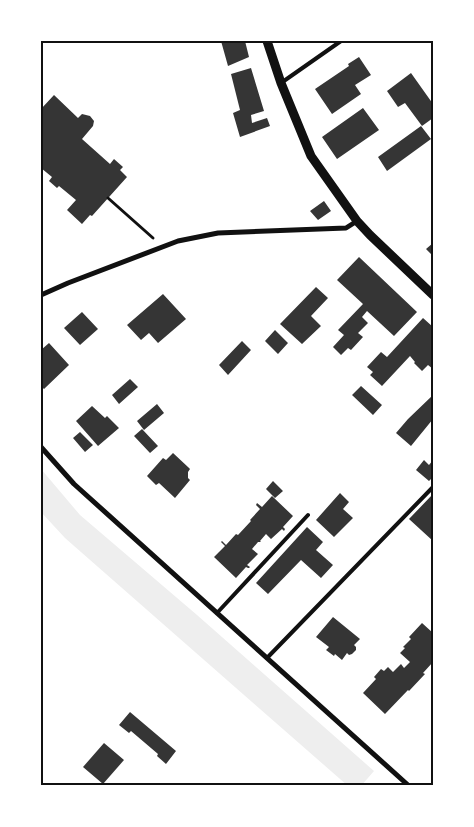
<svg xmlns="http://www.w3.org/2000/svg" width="474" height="827" font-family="'Golos Text',sans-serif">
<rect width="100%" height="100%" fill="#fff"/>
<path fill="#eee" d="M41,469L80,515L197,615L374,771L361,786H348L65,538L41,512Z"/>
<path fill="#353535" d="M221,41H245L249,57L228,66Z
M359,57L371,75L355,85L361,94L332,114L315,89L349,66L348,64Z
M251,68L264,111L251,115L252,123L267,118L270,126L240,137L233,113L240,110L231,74Z
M411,73L433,104V118L422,126L405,103L398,107L387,91Z
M54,95L78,118L82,114L90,116L94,121L93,126L82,139L110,164L114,159L123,167L120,170L127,177L92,216L90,215L82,224L67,210L76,200L59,186L57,188L49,181L52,177L41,168V109Z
M363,108L379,130L337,159L322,137Z
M421,126L431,139L387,171L378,157Z
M324,201L331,211L318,220L310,211Z
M433,243V256L426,249Z
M359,257L417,312L394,336L367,311L362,317L368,323L358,333L363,337L351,350L348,348L341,355L333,347L344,335L338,330L363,304L337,280Z
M316,287L328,298L311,316L321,326L302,344L280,324Z
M163,294L186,319L158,343L149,333L141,340L127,325Z
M82,312L98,329L80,345L64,328Z
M423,318L433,327V369L428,365L422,371L414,363L415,362L410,356L382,386L370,375L373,372L367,367L381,352L387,357Z
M275,330L288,343L278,354L265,341Z
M242,341L251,350L228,375L219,365Z
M49,343L69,365L44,389L41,386V350Z
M130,379L138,387L119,404L112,395Z
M361,386L382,405L373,415L352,395Z
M433,395V419L411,446L396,433L408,419Z
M157,404L164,413L144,430L137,421Z
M92,406L105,418L107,416L119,428L98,446L76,421Z
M142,429L158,446L150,453L134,436Z
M80,432L93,445L85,452L73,438Z
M173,453L188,467L190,469L188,472V478L190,480L175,498L159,483L156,485L147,476L163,458L166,460Z
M424,460L429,465L433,460V477L429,481L416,470Z
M273,481L283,491L275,498L266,489Z
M340,493L349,502L343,509L353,518L334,537L316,520Z
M433,494V541L409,519Z
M272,496L293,516L283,527L285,529L284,531L282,529L271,539L266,534L260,541L261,542H258L252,549L258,554L247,565L250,567L249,568H248L246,567L236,578L214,557L225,546L221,542L222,541L226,545L236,534L238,535L251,521L250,520L260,509L256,505L257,503L262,507Z
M307,527L323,542L316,550L333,565L321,578L301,560L268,594L256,583Z
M333,617L360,639L354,645L356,647V650L352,654L349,655L347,653L342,660L335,654L334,656L326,650L329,647L316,637Z
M422,623L433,633V662L423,673L425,674L409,691L408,690L385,714L363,693L376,679L374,677L381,669L384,671L388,667L393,672L401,664L404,668L410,662L400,653L405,648L403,647L411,639L409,637Z
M130,712L176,751L166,764L157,756L158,754L131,731L129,733L119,725Z
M104,743L124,760L103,784L83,767Z"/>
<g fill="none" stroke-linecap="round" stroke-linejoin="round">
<path stroke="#111" stroke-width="3" d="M108,198L153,238"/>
<path stroke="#111" stroke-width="4" d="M281,83L341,41
M217,613L308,515
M267,658L433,487"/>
<path stroke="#111" stroke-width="5" d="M41,295L68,283L178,241L218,233L346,228L357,221
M41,447L74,484L409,786"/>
<path stroke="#111" stroke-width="9" d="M267,41L281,83L311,156L357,221L370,235L433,295"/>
</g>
<rect width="474" height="827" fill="none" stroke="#ffffff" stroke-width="85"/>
<rect x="42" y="42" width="390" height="742" fill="none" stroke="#111" stroke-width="2"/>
</svg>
